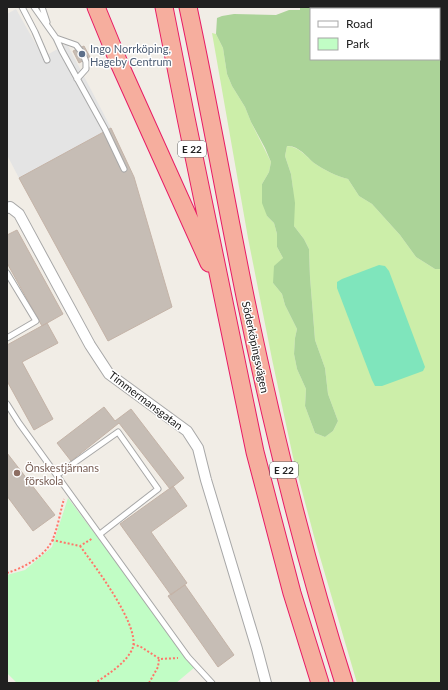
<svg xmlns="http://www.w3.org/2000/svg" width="448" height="690" font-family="Lato,sans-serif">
<rect width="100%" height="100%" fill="#f1ede6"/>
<path fill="#cceea9" d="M212,33L216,34L223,48L227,74L232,86L245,107L251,122L271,162L269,172L262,184L267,216L274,223L277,234V247L283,258L273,283L282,294L285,305L297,329L295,338L294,354L297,369L306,389L305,406L315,433L325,437L333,431L338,421L328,394L325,368L315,340L310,277L309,249L304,239L294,226L293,189L291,174L285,156L287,146C298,146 306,156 314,163C324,170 336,176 348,179L359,196L372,204L400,235L416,257L435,269H441V683H357L315,540L293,457L272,359L248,238Z"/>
<path fill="#abd398" d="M300,7H421L426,9H311V59H439V14L441,15V269H435L416,257L400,235L372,204L359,196L348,179C336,176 324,170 314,163C306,156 298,145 287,146L285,156L291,174L295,203L294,226L304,239L309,249L310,277L315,340L325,368L328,394L338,421L333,431L325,437L315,433L305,406L306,389L297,369L294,354L295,338L297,329L285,305L282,294L273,283L274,266L283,258L277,247V234L274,223L267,216L262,203V184L269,172L271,162L265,148L251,122L245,107L232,86L227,74L223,48L216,34L217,18L222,16L234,14L276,15L289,10H300Z"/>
<path fill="#c1fdc5" d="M68,498L195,667L176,683H17L7,673V575L25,570L52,547Z"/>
<path fill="#7fe5bc" d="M379,265L385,266L389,271L425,367L423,371L382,386H375L372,380L337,288V282L342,279Z"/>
<path fill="#e4e4e4" d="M16,9L43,57L67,44L111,128L19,178L7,155V14Z"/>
<path fill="#c6bdb5" stroke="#c4b3a7" d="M84,46L90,57L79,63L73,51Z
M111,128L134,177L172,307L108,341L19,178Z
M17,230L63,314L42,326L7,263V235Z
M47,323L58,343L22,362L53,419L34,430L7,381V345Z
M104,407L115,421L131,409L184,478L170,489L119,423L71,461L57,443Z
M7,453L55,515L33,531L7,496Z
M173,486L187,506L151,532L187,583L171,595L120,524Z
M185,585L234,655L218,667L168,596Z"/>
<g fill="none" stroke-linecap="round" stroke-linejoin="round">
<defs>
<path id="service" d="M22,7L35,32L47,60
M34,7L56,38L62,51L105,129L124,169
M42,7L47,22
M56,38L76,45L83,54L86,62V69L77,79
M7,273L36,321L7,338
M7,404L19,423L188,657L212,683
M57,475L118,432L158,489L100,534"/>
<path id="minor" d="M7,208L10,207L19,214L90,345L109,374L187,431L198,448L206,480L257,649L266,683"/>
<path id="trunk" d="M96,7L119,63L209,263
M164,7L186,118L255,452L292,593L320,683
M188,7C209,105 226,203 246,301C273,430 304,558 344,683"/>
</defs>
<use href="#service" stroke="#a7a7a7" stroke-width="7"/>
<use href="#minor" stroke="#a7a7a7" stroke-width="12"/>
<use href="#trunk" stroke="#e81b65" stroke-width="19"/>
<path stroke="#ff7669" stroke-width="2" stroke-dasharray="2 2" stroke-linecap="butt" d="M52,540L80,546L93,538
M80,546C94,565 139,624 133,647C128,662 107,675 95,683
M7,573C23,568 44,557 52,541C58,528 60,512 64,499
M133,644L141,647L160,659L178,658
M149,683L158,667L159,659"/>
<use href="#service" stroke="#fff" stroke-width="5"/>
<use href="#minor" stroke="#fff" stroke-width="10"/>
<use href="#trunk" stroke="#f6ae9e" stroke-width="17"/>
</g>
<circle fill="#5c6f8a" stroke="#fff" stroke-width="1.5" cx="82" cy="54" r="4"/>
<circle fill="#8d6e63" stroke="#fff" stroke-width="1.5" cx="17" cy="473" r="4"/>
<g text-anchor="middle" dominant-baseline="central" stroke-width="3" stroke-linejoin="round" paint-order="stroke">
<g fill="#fff" stroke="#636363" stroke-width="1">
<rect x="178" y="141" width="28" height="16" rx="3"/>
<rect x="270" y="462" width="28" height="16" rx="3"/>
</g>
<g font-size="10" font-weight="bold" fill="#202020">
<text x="192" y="149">E 22</text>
<text x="284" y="470">E 22</text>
</g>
<g font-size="11" fill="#4e5e75" stroke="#fff" text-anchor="start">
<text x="90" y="48">Ingo Norrköping,<tspan x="90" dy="13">Hageby Centrum</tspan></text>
</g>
<g font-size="11" fill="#202020" stroke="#fff">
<text transform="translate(256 347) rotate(78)">Söderköpingsvägen</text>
<text transform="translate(146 400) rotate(37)">Timmermansgatan</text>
</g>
<g font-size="11" fill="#785e54" stroke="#fff" text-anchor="start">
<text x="25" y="467">Önskestjärnans<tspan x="25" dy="13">förskola</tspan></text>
</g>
</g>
<rect width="448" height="690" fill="none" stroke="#202020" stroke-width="16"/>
<rect x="310" y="8" width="130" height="52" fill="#ffffff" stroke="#a6a6a6"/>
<rect x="318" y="21" width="20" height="6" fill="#ffffff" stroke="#a6a6a6"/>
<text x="346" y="28" font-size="12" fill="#202020">Road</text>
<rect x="318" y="38" width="20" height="12" fill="#c1fdc5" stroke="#a6a6a6"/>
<text x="346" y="48" font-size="12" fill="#202020">Park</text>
</svg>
